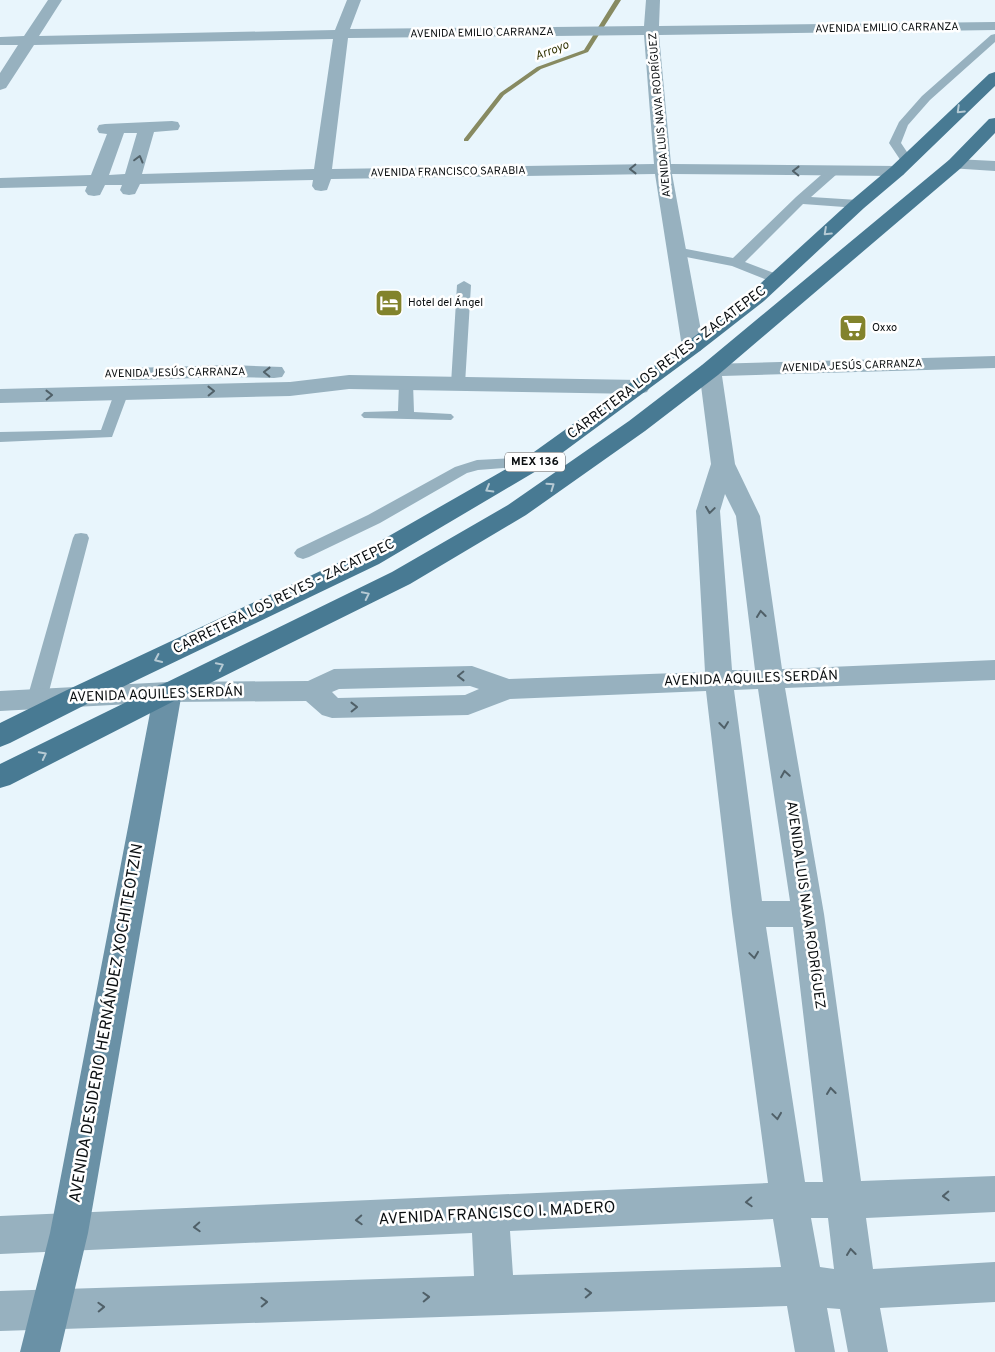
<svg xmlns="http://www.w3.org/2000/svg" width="995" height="1352" font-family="Overpass,sans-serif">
<rect width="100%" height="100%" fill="#e8f5fc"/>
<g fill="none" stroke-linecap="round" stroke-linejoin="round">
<path fill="#878a61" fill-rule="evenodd" d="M615,0H621L588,52L541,69L504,95L468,141H464V139L500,93L537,67L584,50Z"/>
<path fill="#97b1bf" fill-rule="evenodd" d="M995,34V42L930,100L908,125L901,143L913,161L911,164H903L889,143L899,122L922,96L991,35Z
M833,167L837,168L839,171L837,174L811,197L858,200L864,204L858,208L803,204L745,262L782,276L784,279L782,282H772L732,266L676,255L669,251L676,247L733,258L796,197L829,168Z
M464,281L471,285L465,384L463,387H453L451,384L457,285Z
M406,379L411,380L413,383L414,412L451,414L454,417L451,420L364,418L361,415L364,412L398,411L399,383L401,380Z
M121,390L126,391L128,394L112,437L0,442V432L101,430L114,394L116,391Z
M535,457L541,459L543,462L541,465L478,470L467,473L380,523L309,557L303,559L297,557L294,553L297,549L368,515L455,467L477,460Z
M81,533L87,534L89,538L47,699L44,704L37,706L30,704L27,699L73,538L75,534Z"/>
<path fill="#97b1bf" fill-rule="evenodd" d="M48,0H62L39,36L335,30L347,0H361L350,29L644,26L646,0H660L659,26L995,22V30L659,35L671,164L897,166L903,167L906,171L903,175L897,176L672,174L704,347L700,351L693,353L686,351L682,347L655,174L331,179L327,190L321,191L315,190L312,186L313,180L140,184L135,194L129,195L123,194L120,190L122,185H105L100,195L94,196L88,195L85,191L87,186L0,188V178L91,175L107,134L99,133L97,129L99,125L105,124L172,121L178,122L180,126L178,130L154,132L142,174L314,169L333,39L34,45L6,88L0,90V73L18,45H0V37L24,36ZM644,35L654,164L332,169L348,38ZM124,133H137L125,174L109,175Z
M955,159L995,161V171L949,168L946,164L949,160Z
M995,356V368L722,376L735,464L760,516L782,669L995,660V680L785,688L824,914L861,1181L995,1176V1212L866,1218L873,1269L995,1262V1302L880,1308L888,1352H848L840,1309L827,1308L835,1352H795L787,1306L0,1331V1291L474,1276L472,1233L0,1254V1216L768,1183L732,914L706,691L510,699L468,715L332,718L322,715L306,701L168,702L0,711V691L168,682L308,681L334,669L472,666L509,679L705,672L696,511L711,464L699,370L702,365L710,364ZM725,494L736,516L755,670H732L720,511ZM470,686L479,689L465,695L338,698L332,692L339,689ZM758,689L790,901H762L734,690ZM766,927H793L823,1182H805ZM811,1218H828L834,1269L820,1267ZM773,1219L781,1267L513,1275L510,1231Z
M230,365L282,367L285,372L282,377L274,378L230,377L132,380L124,379L121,374L124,369L132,368Z
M349,375L639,380L647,382L650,387L647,392L639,394L349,389L290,396L0,403V389L290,382Z"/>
<path fill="#6a91a6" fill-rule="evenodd" d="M168,682L178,685L182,692L88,1233L60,1352H20L50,1233L154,692L158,685Z"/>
<path fill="#487a93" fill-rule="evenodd" d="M995,72V86L903,175L864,208L764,301L700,351L543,467L379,564L87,704L10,743L0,747V723L67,690L361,552L527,457L686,343L750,293L852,200L891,167L989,74Z
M995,118V133L961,168L718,375L645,431L526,515L410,584L178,699L10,785L0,788V764L392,572L508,505L629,421L702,365L949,160L989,119Z"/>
</g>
<defs><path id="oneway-chevron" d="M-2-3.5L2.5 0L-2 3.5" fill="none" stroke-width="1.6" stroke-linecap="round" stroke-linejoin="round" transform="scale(1.25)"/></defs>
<g stroke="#b6cad4">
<use href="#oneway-chevron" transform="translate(960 110) rotate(136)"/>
<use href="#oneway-chevron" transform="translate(827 232) rotate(137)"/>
<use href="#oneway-chevron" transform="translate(551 486) rotate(-35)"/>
<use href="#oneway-chevron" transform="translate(489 489) rotate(150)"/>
<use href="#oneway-chevron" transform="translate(366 595) rotate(-26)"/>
<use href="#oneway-chevron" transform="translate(158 659) rotate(155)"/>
<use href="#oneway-chevron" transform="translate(220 666) rotate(-26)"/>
<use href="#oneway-chevron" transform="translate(43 755) rotate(-27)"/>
</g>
<g stroke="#506068">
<use href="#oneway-chevron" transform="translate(139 159) rotate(-75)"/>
<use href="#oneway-chevron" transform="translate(633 169) rotate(179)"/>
<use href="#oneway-chevron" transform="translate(796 171) rotate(-179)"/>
<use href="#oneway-chevron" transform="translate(267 372) rotate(-179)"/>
<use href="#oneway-chevron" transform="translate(211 391) rotate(-1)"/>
<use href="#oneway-chevron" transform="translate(49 395) rotate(-1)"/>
<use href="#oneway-chevron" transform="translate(710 510) rotate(98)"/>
<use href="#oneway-chevron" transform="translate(761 614) rotate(-97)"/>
<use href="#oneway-chevron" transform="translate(461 676) rotate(179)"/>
<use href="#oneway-chevron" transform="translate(354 707) rotate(-1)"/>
<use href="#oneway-chevron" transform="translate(724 725) rotate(83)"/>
<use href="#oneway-chevron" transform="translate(785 774) rotate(-99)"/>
<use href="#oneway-chevron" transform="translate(754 955) rotate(82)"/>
<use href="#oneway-chevron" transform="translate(831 1091) rotate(-97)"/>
<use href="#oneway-chevron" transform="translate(777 1116) rotate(82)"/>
<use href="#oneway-chevron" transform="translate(946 1196) rotate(178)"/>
<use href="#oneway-chevron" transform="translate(749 1202) rotate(177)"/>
<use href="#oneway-chevron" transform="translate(359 1220) rotate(177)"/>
<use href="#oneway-chevron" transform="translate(197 1227) rotate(177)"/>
<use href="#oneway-chevron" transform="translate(851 1252) rotate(-97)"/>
<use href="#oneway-chevron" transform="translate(588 1293) rotate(-2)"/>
<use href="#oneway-chevron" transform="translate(426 1297) rotate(-2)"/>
<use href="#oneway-chevron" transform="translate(264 1302) rotate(-2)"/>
<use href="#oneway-chevron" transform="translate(101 1307) rotate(-2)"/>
</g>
<defs>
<symbol id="hotel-square" viewBox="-11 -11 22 22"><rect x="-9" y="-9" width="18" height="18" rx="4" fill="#82832c" stroke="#fff"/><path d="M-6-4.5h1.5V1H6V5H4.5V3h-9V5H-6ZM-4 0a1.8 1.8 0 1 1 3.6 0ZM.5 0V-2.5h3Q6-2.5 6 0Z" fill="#fff"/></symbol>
<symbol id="supermarket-square" viewBox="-11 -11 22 22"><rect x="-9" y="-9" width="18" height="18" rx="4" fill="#82832c" stroke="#fff"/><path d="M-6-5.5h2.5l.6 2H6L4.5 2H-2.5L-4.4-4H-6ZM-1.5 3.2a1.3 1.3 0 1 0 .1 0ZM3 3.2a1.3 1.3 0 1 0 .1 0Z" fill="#fff"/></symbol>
</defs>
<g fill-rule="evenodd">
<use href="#hotel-square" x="373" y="287" width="32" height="32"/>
<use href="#supermarket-square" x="837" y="312" width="32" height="32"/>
</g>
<g text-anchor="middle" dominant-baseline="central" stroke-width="5" stroke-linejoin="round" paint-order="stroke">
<g font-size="11" fill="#0a0e10" stroke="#fff">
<text transform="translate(887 28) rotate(-1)">AVENIDA EMILIO CARRANZA</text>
<text transform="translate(482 33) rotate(-1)">AVENIDA EMILIO CARRANZA</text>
<text transform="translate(660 115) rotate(-95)">AVENIDA LUIS NAVA RODRÍGUEZ</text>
<text transform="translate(448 172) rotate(-1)">AVENIDA FRANCISCO SARABIA</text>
<text transform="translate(852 366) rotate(-2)">AVENIDA JESÚS CARRANZA</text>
<text transform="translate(175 373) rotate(-1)">AVENIDA JESÚS CARRANZA</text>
</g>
<g font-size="11" fill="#0a0e10" stroke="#fff" text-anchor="start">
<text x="408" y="303">Hotel del Ángel</text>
<text x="872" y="328">Oxxo</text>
</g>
<g font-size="12" font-style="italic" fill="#373808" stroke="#fff">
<text transform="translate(552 51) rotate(-21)">Arroyo</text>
</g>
<rect fill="#fff" stroke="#545658" stroke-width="1" x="505" y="452.5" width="60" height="19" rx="4"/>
<g font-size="12" font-weight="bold" fill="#0a0e10">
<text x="535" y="462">MEX 136</text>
</g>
<g font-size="14" fill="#0a0e10" stroke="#fff">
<text transform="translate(667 363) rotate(-37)">CARRETERA LOS REYES - ZACATEPEC</text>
<text transform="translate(284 597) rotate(-26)">CARRETERA LOS REYES - ZACATEPEC</text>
<text transform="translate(751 679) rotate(-2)">AVENIDA AQUILES SERDÁN</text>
<text transform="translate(156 695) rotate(-2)">AVENIDA AQUILES SERDÁN</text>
<text transform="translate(805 905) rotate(82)">AVENIDA LUIS NAVA RODRÍGUEZ</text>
</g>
<g font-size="16" fill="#0a0e10" stroke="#fff">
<text transform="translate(107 1023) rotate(-80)">AVENIDA DESIDERIO HERNÁNDEZ XOCHITEOTZIN</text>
<text transform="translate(497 1214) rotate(-3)">AVENIDA FRANCISCO I. MADERO</text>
</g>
</g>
</svg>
